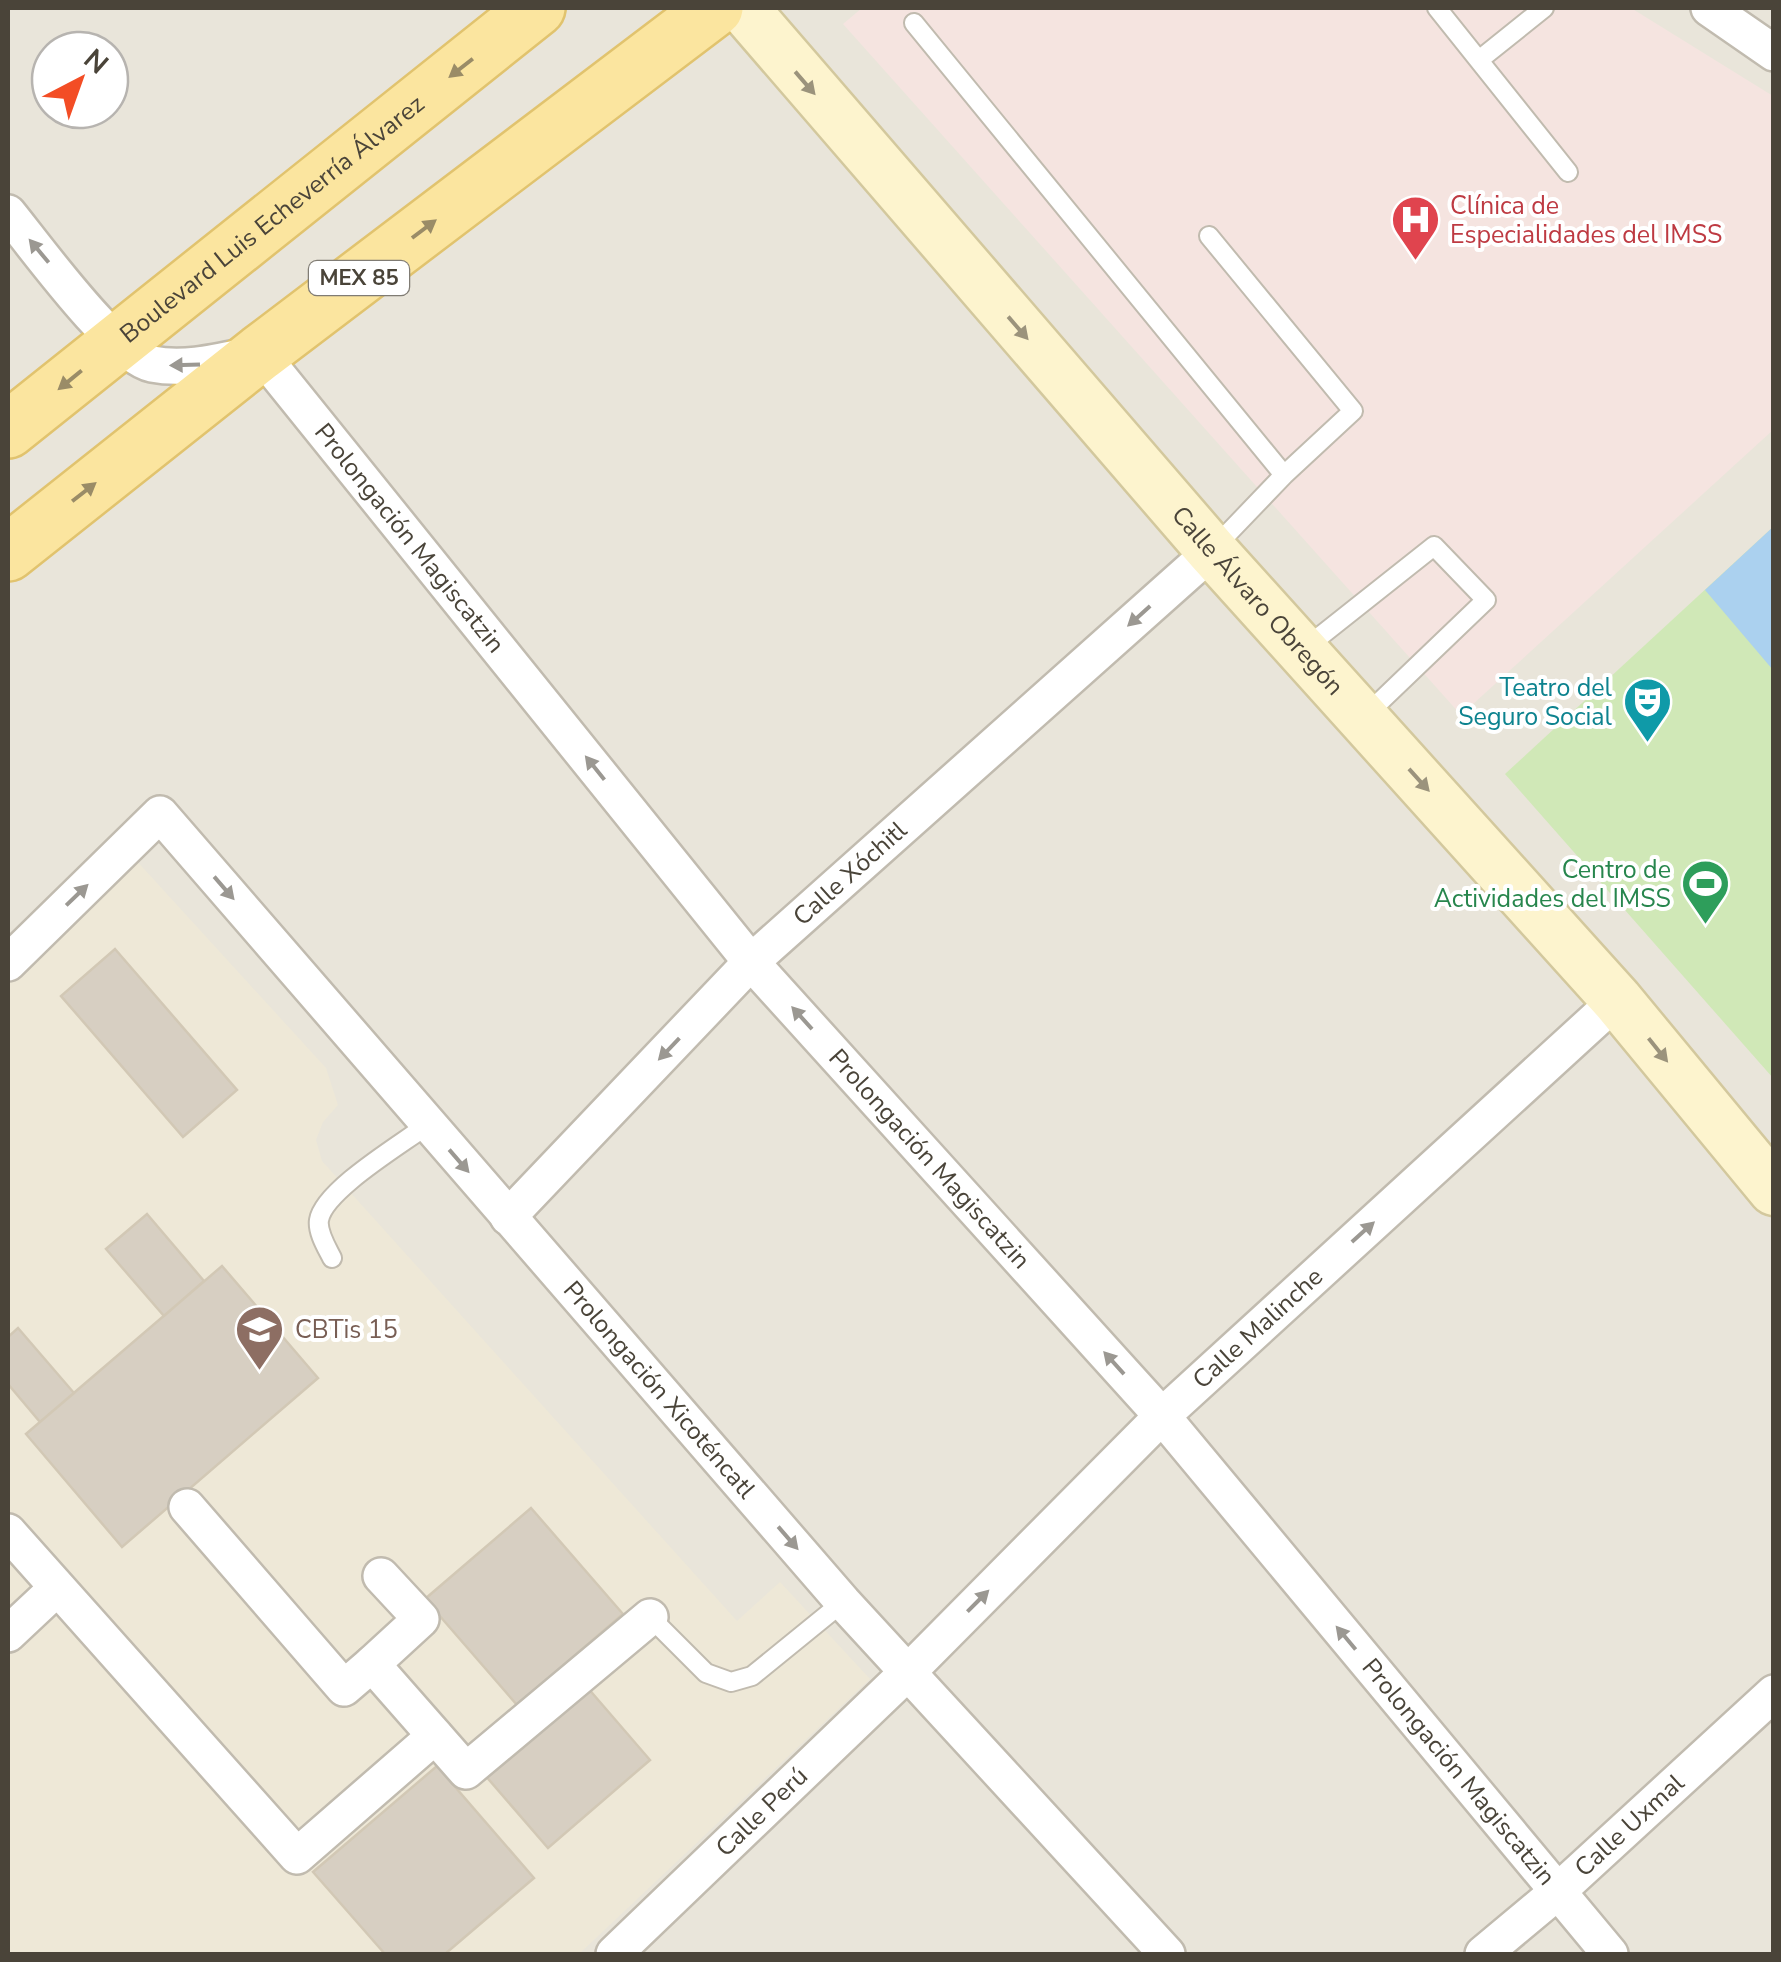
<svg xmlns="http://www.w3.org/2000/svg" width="1781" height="1962" font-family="'Nunito Sans',sans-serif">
<rect width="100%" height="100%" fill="#f5f3ec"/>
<path fill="#e9e5da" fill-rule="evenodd" d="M8,8H1773V1954H8ZM50,50H110V110H50Z"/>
<path fill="#eee8d7" d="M135,859L326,1068L338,1105L323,1122L316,1140L322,1161L737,1621L780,1582L870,1679L579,1954H8V974Z"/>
<path fill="#f5e4e0" d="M862,8H1631L1773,96V430L1461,715L843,24Z"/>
<path fill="#d0e8b7" d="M1773,527V1078L1505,774Z"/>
<path fill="#abd1ef" d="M1773,527V670L1705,590Z"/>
<path fill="#d7cfc2" stroke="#d2c8b5" stroke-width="2.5" d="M115,949L237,1090L183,1137L61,996Z
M147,1214L204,1281L164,1316L106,1249Z
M222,1266L318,1378L122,1547L26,1434Z
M18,1328L74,1393L40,1422L8,1384V1337Z
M531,1508L623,1614L517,1705L425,1599Z
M587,1687L650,1760L548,1848L484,1774Z
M437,1766L534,1878L445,1954H385L313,1872Z"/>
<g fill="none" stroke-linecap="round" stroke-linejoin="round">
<defs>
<path id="lane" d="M1437,8L1568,172
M914,23L1284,475
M1479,60L1544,8
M1209,236L1353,411L1284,475L1212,550
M1304,649L1434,546L1486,600L1365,716
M332,1258C327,1248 317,1232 319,1220C324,1190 402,1144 427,1125
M650,1617L706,1673L731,1682L752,1676L843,1602"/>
<g id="street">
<path d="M1709,8L1774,53"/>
<path id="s1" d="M8,213C35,246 115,357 152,364C188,371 224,360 260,353L751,962L1162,1416L1610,1954"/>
<path id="s2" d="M8,963L160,814L843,1602L1167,1954"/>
<path id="s3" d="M508,1217L751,962L1212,551"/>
<path d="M187,1507L344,1688L372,1664"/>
<path d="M8,1532L297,1856L435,1736"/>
<path d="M381,1576L421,1619L372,1664L466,1771L650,1617"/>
<path d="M8,1634L57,1588"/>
<path id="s4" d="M614,1954L910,1670L1162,1416L1617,1000"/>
<path id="s5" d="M1483,1954L1556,1893L1774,1693"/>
</g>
<g id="secondary">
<path id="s6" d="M743,8L1212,551L1617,1000L1774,1190"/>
</g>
<g id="primary">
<path id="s7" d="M8,430L537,8"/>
<path d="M8,553L260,353L715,8"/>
</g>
</defs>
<use href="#lane" stroke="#c1bbaf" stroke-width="22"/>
<use href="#street" stroke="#c1bbaf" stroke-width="40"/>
<use href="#secondary" stroke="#d3c89d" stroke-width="55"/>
<use href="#primary" stroke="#e1c36e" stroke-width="60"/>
<use href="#lane" stroke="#fff" stroke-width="18"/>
<use href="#street" stroke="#fff" stroke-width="35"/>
<use href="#secondary" stroke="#fdf4ce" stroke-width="50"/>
<use href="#primary" stroke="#fbe59f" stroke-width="55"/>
</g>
<defs><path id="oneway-solid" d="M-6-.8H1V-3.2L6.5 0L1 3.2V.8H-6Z" transform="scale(2.5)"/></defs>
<g fill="#9a8c67">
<use href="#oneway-solid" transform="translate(461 68) rotate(142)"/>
<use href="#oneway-solid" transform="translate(424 229) rotate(-37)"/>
<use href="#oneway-solid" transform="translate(70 380) rotate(141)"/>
<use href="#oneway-solid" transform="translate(84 492) rotate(-38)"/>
</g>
<g fill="#9b937c">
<use href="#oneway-solid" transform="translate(805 83) rotate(49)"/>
<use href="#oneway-solid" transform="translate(1018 328) rotate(49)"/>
<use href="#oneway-solid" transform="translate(1419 780) rotate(48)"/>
<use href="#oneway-solid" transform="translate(1658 1050) rotate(51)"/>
</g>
<g fill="#9b9892">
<use href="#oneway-solid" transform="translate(39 251) rotate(-130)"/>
<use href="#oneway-solid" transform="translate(185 365) rotate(178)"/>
<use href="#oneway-solid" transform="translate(1139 616) rotate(138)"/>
<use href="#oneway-solid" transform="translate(595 768) rotate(-129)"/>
<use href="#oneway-solid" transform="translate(224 888) rotate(49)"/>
<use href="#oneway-solid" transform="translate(77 895) rotate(-44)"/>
<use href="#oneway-solid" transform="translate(802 1018) rotate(-132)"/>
<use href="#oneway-solid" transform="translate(669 1049) rotate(134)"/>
<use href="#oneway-solid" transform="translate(459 1161) rotate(49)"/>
<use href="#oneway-solid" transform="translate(1363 1232) rotate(-42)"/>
<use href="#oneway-solid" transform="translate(1114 1363) rotate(-132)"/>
<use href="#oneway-solid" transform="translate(788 1538) rotate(49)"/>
<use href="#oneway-solid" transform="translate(978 1601) rotate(-45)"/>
<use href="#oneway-solid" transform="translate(1346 1638) rotate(-130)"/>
</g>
<defs>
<symbol id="hospital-pin" viewBox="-11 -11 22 30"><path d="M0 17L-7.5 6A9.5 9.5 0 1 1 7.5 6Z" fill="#e0444e" stroke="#fff"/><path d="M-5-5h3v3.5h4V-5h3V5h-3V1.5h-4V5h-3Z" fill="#fff"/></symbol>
<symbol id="theatre-pin" viewBox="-11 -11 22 30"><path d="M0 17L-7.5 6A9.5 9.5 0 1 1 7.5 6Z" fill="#0f9aa8" stroke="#fff"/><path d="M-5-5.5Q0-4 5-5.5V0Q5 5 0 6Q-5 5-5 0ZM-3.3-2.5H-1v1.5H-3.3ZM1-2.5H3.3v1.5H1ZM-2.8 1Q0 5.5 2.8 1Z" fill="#fff"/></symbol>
<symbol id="stadium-pin" viewBox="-11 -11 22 30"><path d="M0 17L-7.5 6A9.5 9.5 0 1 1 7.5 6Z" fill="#2e9e5b" stroke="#fff"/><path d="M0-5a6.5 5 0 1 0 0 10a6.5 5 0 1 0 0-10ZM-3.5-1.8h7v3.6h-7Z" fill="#fff"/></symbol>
<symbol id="school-pin" viewBox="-11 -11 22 30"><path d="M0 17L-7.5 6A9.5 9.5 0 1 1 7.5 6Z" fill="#8d6e63" stroke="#fff"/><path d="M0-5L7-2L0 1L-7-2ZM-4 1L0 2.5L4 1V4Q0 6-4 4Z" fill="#fff"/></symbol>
</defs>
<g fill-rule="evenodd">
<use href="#hospital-pin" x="1388" y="192" width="55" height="75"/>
<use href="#theatre-pin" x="1620" y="674" width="55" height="75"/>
<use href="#stadium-pin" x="1678" y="856" width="55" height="75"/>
<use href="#school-pin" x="232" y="1302" width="55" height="75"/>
</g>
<g text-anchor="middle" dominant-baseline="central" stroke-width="8" stroke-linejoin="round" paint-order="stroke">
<rect fill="#fff" stroke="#807c74" stroke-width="2.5" x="309" y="261" width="100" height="34" rx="8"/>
<g font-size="22" font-weight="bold" fill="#4a4439">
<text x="359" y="278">MEX 85</text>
</g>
<g font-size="25" fill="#be3a42" stroke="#fff" text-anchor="start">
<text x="1450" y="206">Clínica de<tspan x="1450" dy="29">Especialidades del IMSS</tspan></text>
</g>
<g font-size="25" fill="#4a4439" stroke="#fff">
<text stroke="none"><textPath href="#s7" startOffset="338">Boulevard Luis Echeverría Álvarez</textPath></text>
<text stroke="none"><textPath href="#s1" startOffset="558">Prolongación Magiscatzin</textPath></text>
<text stroke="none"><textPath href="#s6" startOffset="785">Calle Álvaro Obregón</textPath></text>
<text stroke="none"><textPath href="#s3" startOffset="485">Calle Xóchitl</textPath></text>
<text stroke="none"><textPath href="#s1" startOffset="1368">Prolongación Magiscatzin</textPath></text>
<text stroke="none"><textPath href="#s4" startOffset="898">Calle Malinche</textPath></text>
<text stroke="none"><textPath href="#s2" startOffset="975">Prolongación Xicoténcatl</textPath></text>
<text stroke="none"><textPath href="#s1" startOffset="2178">Prolongación Magiscatzin</textPath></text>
<text stroke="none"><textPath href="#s4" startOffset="205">Calle Perú</textPath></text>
<text stroke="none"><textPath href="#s5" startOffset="195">Calle Uxmal</textPath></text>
</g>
<g font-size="25" fill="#0d838f" stroke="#fff" text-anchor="end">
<text x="1612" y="688">Teatro del<tspan x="1612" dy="29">Seguro Social</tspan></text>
</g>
<g font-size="25" fill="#27864d" stroke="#fff" text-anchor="end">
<text x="1671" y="870">Centro de<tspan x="1671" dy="29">Actividades del IMSS</tspan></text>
</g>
<g font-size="25" fill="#785e54" stroke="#fff" text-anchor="start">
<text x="295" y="1330">CBTis 15</text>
</g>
</g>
<rect width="1781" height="1962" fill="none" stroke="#4a4439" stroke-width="20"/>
<g transform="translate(80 80) rotate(41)"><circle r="48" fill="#ffffff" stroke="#b7b4b0" stroke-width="2.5"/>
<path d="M0-8L18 38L0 25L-18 38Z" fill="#f34d25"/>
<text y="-15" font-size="28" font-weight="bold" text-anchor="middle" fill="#4a4439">N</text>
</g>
</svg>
